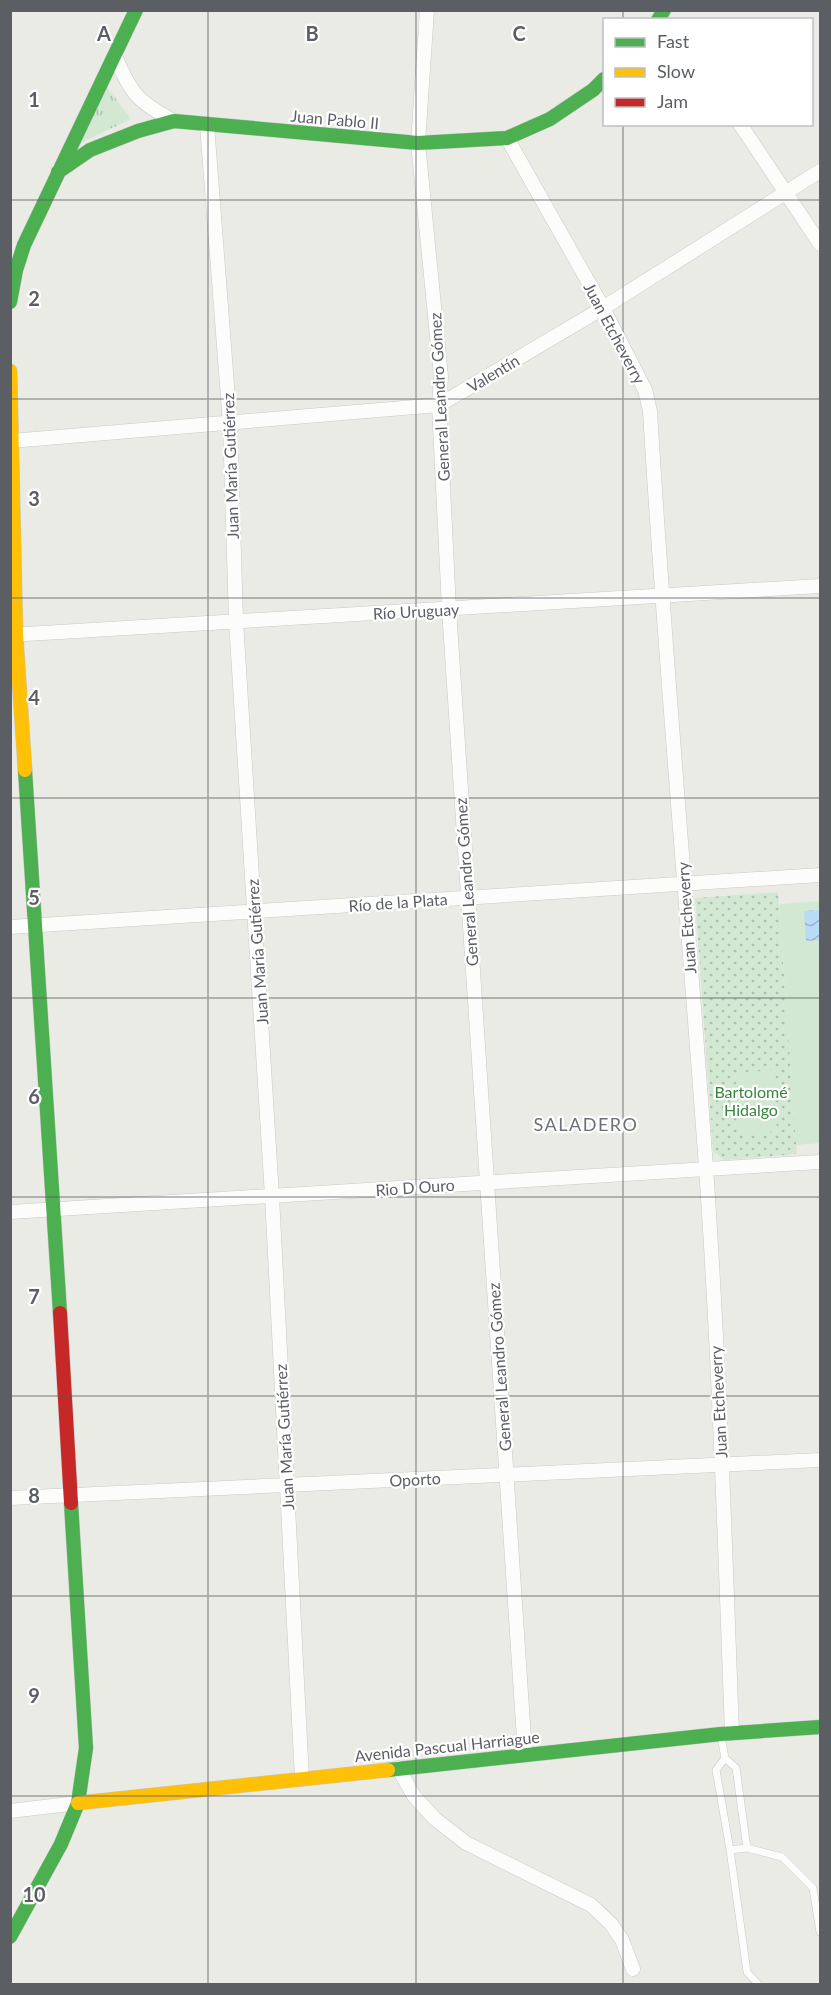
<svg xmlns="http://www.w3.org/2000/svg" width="831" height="1995" font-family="Lato,sans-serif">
<defs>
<pattern id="grass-tufts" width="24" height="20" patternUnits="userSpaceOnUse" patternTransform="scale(1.5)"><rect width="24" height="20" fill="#d3e8d2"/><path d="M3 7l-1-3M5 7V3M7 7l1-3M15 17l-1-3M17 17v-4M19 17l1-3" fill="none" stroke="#aebfae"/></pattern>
<pattern id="park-dots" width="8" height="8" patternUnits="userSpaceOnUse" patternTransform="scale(1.5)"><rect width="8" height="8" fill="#d3e8d2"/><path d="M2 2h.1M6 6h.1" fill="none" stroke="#aebfae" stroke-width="1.8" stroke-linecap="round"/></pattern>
<pattern id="water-waves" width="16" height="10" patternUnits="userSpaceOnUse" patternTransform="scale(1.5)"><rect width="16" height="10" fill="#b9dbf5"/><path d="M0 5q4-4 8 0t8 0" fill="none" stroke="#99b5ca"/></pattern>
</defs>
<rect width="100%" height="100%" fill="#ebebe6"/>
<path fill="url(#grass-tufts)" d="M107,87L131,119L78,144Z"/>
<path fill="url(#park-dots)" d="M778,892L797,1154L724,1160L713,1151L695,898Z"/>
<path fill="#d3e8d2" d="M820,901V1143L796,1145L779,904Z
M773,1070L777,1131L740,1135L735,1073Z"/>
<path fill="url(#water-waves)" d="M820,910V940L806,941L804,911Z"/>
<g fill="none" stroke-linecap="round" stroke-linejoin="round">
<defs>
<path id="lane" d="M721,1737L725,1758L736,1768L747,1848
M725,1758L716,1770L730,1850L747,1972L758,1984
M730,1850L747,1848L782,1857L813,1888L820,1932"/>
<path id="street" d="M427,10L418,143L441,377L439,405L449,609L525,1754
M115,56C131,94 138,102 174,121
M740,124L820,244
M207,125L230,424L236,621L272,1196L302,1779
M507,138L603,308L645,390L650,411C665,664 688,915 706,1168C719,1356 725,1545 732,1733
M11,441L439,405L603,308L820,171
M10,635L820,586
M10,927L820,875
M10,1212L820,1162
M10,1498L820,1460
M398,1768L414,1796L435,1819L466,1843L591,1905L611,1924L622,1940L633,1969
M10,1811L78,1803"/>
<path id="fast" d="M658,20L664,10
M58,172L90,150L138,131L174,121L418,143L507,138L550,119L593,90L604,79
M10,302L16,270L24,245L136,10
M25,770L60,1313
M388,1770L721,1734L820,1727
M10,1937L61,1844L78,1803L86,1748L71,1503"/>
<path id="slow" d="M10,371L16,635L25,770
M78,1803L388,1770"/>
<path id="jam" d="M60,1313L71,1503"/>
</defs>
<use href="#lane" stroke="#c8c9c8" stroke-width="8"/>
<use href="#street" stroke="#c8c9c8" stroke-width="15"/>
<use href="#fast" stroke="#c7c8c6" stroke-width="15"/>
<use href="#slow" stroke="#c7c8c6" stroke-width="15"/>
<use href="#jam" stroke="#c7c8c6" stroke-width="15"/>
<use href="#lane" stroke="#fcfcfb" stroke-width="7"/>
<use href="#street" stroke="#fcfcfb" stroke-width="14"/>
<use href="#fast" stroke="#4caf50" stroke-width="14"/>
<use href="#slow" stroke="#ffc107" stroke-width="14"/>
<use href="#jam" stroke="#c62828" stroke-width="14"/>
</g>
<path fill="none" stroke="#5b5f63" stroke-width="1.5" stroke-opacity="0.55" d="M208,10V1984M416,10V1984M623,10V20M623,124V1984M10,200H820M10,399H820M10,598H820M10,798H820M10,998H820M10,1197H820M10,1396H820M10,1596H820M10,1796H820"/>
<g text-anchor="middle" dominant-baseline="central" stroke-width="4.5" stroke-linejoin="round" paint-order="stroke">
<g font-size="16" fill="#5b5f63" stroke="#fff">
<text transform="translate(335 119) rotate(5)">Juan Pablo II</text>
<text transform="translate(615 333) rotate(62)">Juan Etcheverry</text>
<text transform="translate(493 373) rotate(-31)">Valentín</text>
<text transform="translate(439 397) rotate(-93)">General Leandro Gómez</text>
<text transform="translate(230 466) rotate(-92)">Juan María Gutiérrez</text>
<text transform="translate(416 611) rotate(-3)">Río Uruguay</text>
<text transform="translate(466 882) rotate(-94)">General Leandro Gómez</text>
<text transform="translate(398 902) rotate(-4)">Río de la Plata</text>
<text transform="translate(686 918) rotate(-94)">Juan Etcheverry</text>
<text transform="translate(257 952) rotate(-94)">Juan María Gutiérrez</text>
<text transform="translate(415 1187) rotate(-4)">Rio D Ouro</text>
<text transform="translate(499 1367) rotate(-94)">General Leandro Gómez</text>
<text transform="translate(718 1402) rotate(-93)">Juan Etcheverry</text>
<text transform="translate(284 1437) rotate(-93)">Juan María Gutiérrez</text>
<text transform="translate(415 1479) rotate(-3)">Oporto</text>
<text transform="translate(447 1746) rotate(-6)">Avenida Pascual Harriague</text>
</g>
<g font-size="16" fill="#38863e" stroke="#fff">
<text x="751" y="1091">Bartolomé<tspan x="751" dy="18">Hidalgo</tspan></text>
</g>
<g font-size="18" letter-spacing="1.5" fill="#6c7175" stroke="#fff">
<text x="586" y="1124">SALADERO</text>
</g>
</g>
<g font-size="20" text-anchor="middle" font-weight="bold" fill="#5b5f63" stroke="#fff" stroke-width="4.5" stroke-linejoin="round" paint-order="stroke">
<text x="104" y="41">A</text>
<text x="312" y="41">B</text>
<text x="519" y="41">C</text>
<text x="34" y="107">1</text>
<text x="34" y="306">2</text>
<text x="34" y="506">3</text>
<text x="34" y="705">4</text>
<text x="34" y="905">5</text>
<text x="34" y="1104">6</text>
<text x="34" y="1304">7</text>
<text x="34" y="1503">8</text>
<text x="34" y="1703">9</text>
<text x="34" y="1902">10</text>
</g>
<rect width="831" height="1995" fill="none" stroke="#5b5f63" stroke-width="24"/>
<rect x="603" y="18" width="210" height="108" fill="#ffffff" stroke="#bdbfc1" stroke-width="1.5"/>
<rect x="615" y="38" width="30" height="9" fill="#4caf50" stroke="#bdbfc1" stroke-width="1.5"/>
<text x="657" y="48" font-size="18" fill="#5b5f63">Fast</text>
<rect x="615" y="68" width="30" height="9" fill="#ffc107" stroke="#bdbfc1" stroke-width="1.5"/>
<text x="657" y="78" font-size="18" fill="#5b5f63">Slow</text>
<rect x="615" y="98" width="30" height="9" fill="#c62828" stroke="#bdbfc1" stroke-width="1.5"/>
<text x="657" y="108" font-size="18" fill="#5b5f63">Jam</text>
</svg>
